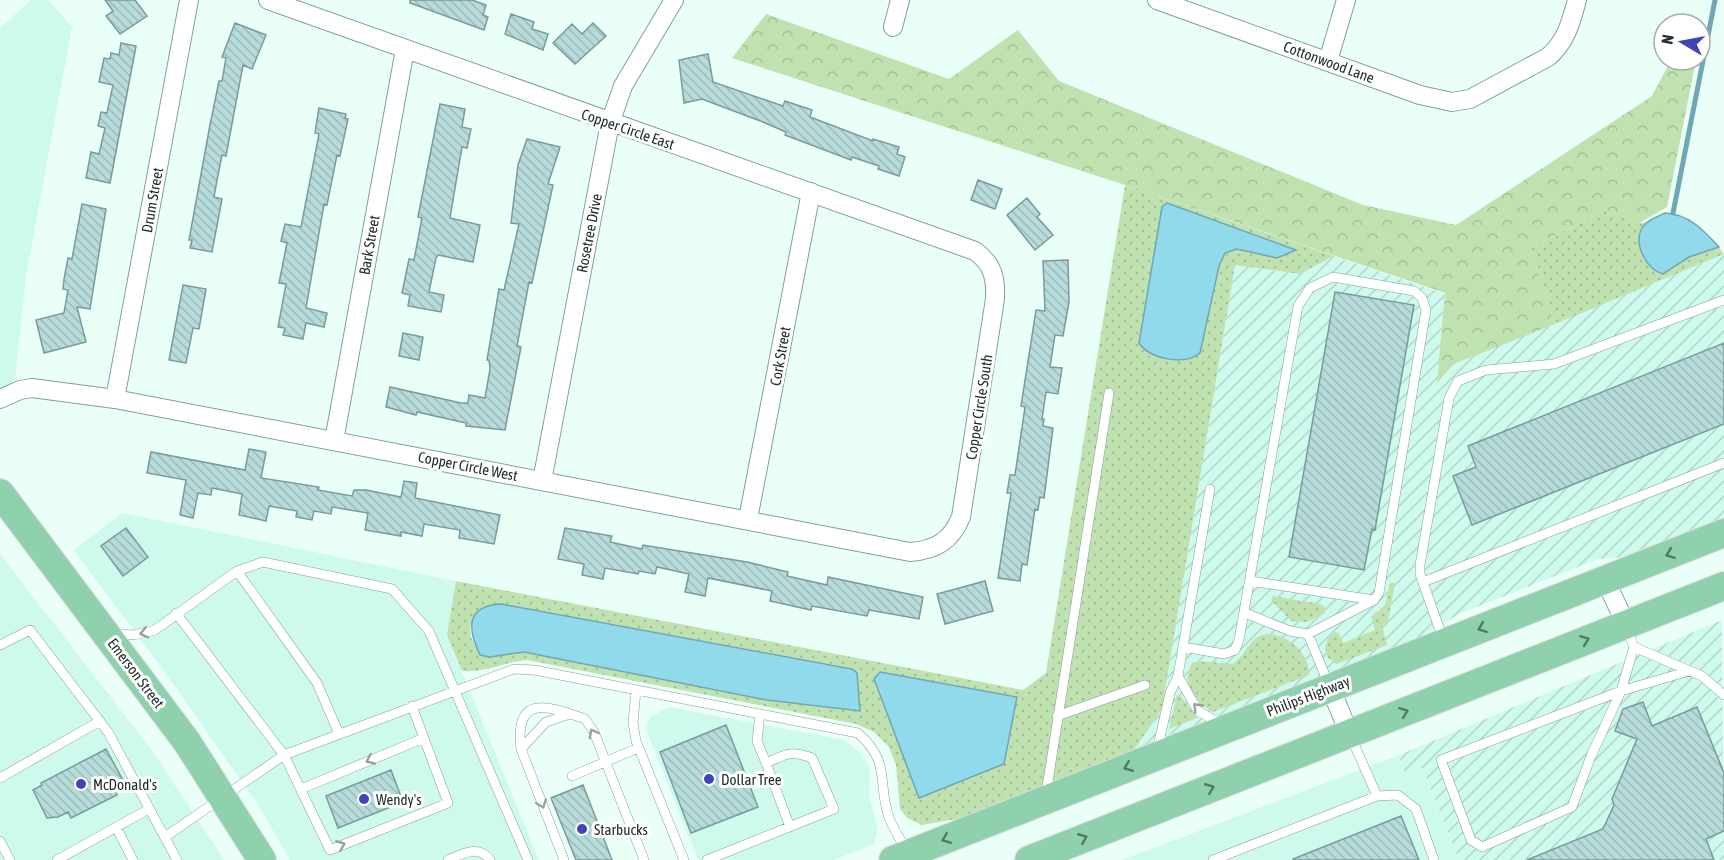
<svg xmlns="http://www.w3.org/2000/svg" width="1724" height="860" font-family="'Asap Condensed',sans-serif">
<defs>
<pattern id="industrial-furrows" width="10" height="10" patternUnits="userSpaceOnUse" patternTransform="scale(1.5)"><rect width="10" height="10" fill="#cefaed"/><path d="M-1 1l2-2M0 10L10 0M9 11l2-2" fill="none" stroke="#b1d7cb"/></pattern>
<pattern id="grass-dots" width="8" height="8" patternUnits="userSpaceOnUse" patternTransform="scale(1.5)"><rect width="8" height="8" fill="#c0e1b0"/><path d="M2 2h.1M6 6h.1" fill="none" stroke="#a5c198" stroke-width="1.8" stroke-linecap="round"/></pattern>
<pattern id="forest-crowns" width="20" height="18" patternUnits="userSpaceOnUse" patternTransform="scale(1.5)"><rect width="20" height="18" fill="#c0e1b0"/><path d="M2 6a3 3 0 1 1 6 0M12 15a3 3 0 1 1 6 0" fill="none" stroke="#a5c198"/></pattern>
<pattern id="building-back-hatch" width="6" height="6" patternUnits="userSpaceOnUse" patternTransform="scale(1.5)"><rect width="6" height="6" fill="#b6dbda"/><path d="M-1 5l2 2M0 0l6 6M5-1l2 2" fill="none" stroke="#9cbcbb"/></pattern>
</defs>
<rect width="100%" height="100%" fill="#eafff8"/>
<path fill="#cefaed" d="M31,0H48L72,27L26,276L15,380L0,388V28Z
M122,513L456,581L447,635L539,860H290L258,805L169,678L74,550Z
M0,554L154,753L224,860H0Z
M669,707L844,740L862,754L870,768L869,796L878,830L874,844L834,860H698L646,729L650,717Z
M1399,755L1405,773L1421,767L1459,860H1122Z"/>
<path fill="url(#industrial-furrows)" d="M1724,254V519L1631,557L1598,559L1459,614L1419,638L1134,750L1162,709L1235,265L1300,274L1334,256L1445,294L1438,382L1454,364Z
M1722,620L1724,860H1459L1422,768L1405,773L1399,755Z"/>
<path fill="url(#grass-dots)" fill-rule="evenodd" d="M1125,185L1334,256L1300,274L1235,265L1162,709L1134,750L969,817L922,825L907,818L900,809L896,765L889,747L874,732L856,724L527,660C504,662 484,673 462,671L447,635L456,581L1023,690L1046,673ZM1168,203L1296,250L1277,258L1237,249L1225,253L1219,266ZM501,604L852,668L857,673L767,700L524,652L497,656L480,655L471,637L470,626Z
M1606,210L1639,223L1647,222L1641,230L1663,274L1689,257L1719,247L1724,254L1555,324L1530,248Z
M1390,583H1395L1388,621L1382,626L1387,645L1337,664L1328,658L1325,649L1328,638L1335,632L1339,633L1343,643L1375,630L1371,617L1385,605Z
M1273,596L1321,604L1326,608L1325,613L1307,622L1291,621L1271,600Z
M1265,634C1287,633 1310,653 1309,675L1213,712C1196,702 1179,683 1192,663L1200,661L1232,664C1246,656 1248,638 1265,634Z
M1177,695H1180L1197,718L1169,729Z"/>
<path fill="url(#forest-crowns)" d="M766,14L949,79L1018,30L1059,81L1363,205L1456,225L1652,96L1671,60H1696L1667,207L1639,223L1606,210L1530,248L1555,324L1454,364L1437,383L1445,293L1125,185L732,58Z"/>
<path fill="#91daec" stroke="#70a7b2" stroke-width="1.5" d="M1167,203L1296,250L1277,258L1237,249L1225,253L1219,266L1200,353C1184,366 1150,359 1139,343L1162,207Z
M1665,213C1689,214 1704,231 1719,247L1689,257L1663,274C1647,270 1633,244 1642,228C1647,220 1657,217 1665,213Z
M501,604L852,669L857,673L860,711L767,700L524,652L490,657L480,655C467,628 466,606 501,604Z
M880,672L1017,697L1004,764L919,798L874,679Z"/>
<g fill="none" stroke-linecap="round" stroke-linejoin="round">
<path stroke="#70a7b2" stroke-width="5" d="M1673,213L1715,0"/>
</g>
<path fill="url(#building-back-hatch)" stroke="#789b9b" stroke-width="1.5" d="M105,0H135L147,16L120,34L106,16L113,11Z
M410,0H472L486,5L483,15L488,17L484,30L410,3Z
M511,14L534,22L532,29L548,34L543,50L505,34Z
M235,23L266,35L252,69L243,65L226,156L222,155L217,180L214,197L222,199L212,252L190,248L192,240H189L210,125L219,81H222L226,58L222,57Z
M593,23L606,36L575,64L553,43L572,24L582,34Z
M121,43L136,46L110,183L86,178L91,152L99,154L105,128L98,126L101,112L107,113L113,85L99,82L104,58L110,59L111,53L119,55Z
M708,54L713,82L783,106L785,101L812,110L810,117L873,141V139L899,147L897,154L905,157L899,176L878,169L879,166L852,157L851,160L785,135L786,132L763,122L702,99L684,103L679,60Z
M440,104L465,109L462,127L471,129L467,148L462,147L450,218L480,225L473,262L438,255L436,258L429,292L444,295L441,312L408,306L410,295L402,293L409,259L414,260L422,218L418,217Z
M319,108L346,114L345,118L348,119L340,156L337,155L327,205L324,204L306,308L327,313L324,327L306,323L303,339L283,335L285,328L278,327L286,284L279,283L287,243L281,241L285,224L301,227L319,134L315,133Z
M527,139L560,147L548,184L553,185L532,283L529,282L517,346L521,347L505,430L466,426V423L457,421L417,412L416,415L386,407L390,387L461,403H468L469,395L485,398L490,369L489,360H487L499,289L504,290L519,224L511,223L518,165Z
M978,180L1002,189L995,209L971,200Z
M1027,198L1040,214L1037,217L1053,235L1035,250L1007,215Z
M82,204L106,209L90,309L77,307L86,342L44,353L36,320L64,313L68,290L63,289L64,279L68,258L72,259Z
M1068,260L1069,302L1063,336L1055,335L1050,367L1062,368L1058,394L1046,392L1042,419H1044L1043,426L1053,428L1044,498L1040,497L1038,510L1035,509L1027,565L1022,564L1020,581L998,578L1011,493H1007L1010,475H1015L1025,407L1021,406L1036,310L1045,311L1043,261Z
M183,285L206,289L199,329L193,328L186,363L169,360Z
M1335,292L1414,305L1375,530L1372,529L1364,570L1289,557Z
M403,333L423,337L419,360L399,356Z
M1724,343V424L1472,525L1453,476L1476,467L1468,446Z
M249,449L266,452L261,478L319,487L318,490L352,496L354,490H366L401,497L404,481L417,483L415,498L500,515L494,544L459,538L460,530L424,524L422,536L401,532V536L365,530L368,513L332,507L331,514L314,511L312,520L296,517L297,511L269,506L266,521L239,515L242,494L212,488L211,495L198,493L193,518L180,515L186,480L147,473L151,452L245,470Z
M126,528L148,557L123,576L101,546Z
M565,528L612,536L610,542L642,549L643,545L747,562L788,572L787,576L827,585L828,577L923,597L919,619L869,610L867,616L812,606L811,610L770,601L772,591L708,578L705,596L685,592L689,574L657,567L655,574L639,571L638,574L605,568L603,579L582,575L584,564L558,559Z
M985,581L993,611L945,624L937,594Z
M1643,702L1652,726L1697,707L1724,773V831L1706,839L1714,860H1527L1603,829L1614,805L1612,799L1637,739L1615,731L1623,709Z
M726,725L758,807L691,833L660,752Z
M106,749L124,782L113,788L117,795L71,818L68,812L58,817L47,818L33,790L42,785L41,783Z
M391,770L403,802L338,828L326,796Z
M583,785L612,860H576L551,798Z
M1401,816L1419,860H1293V859Z"/>
<g fill="none" stroke-linecap="round" stroke-linejoin="round">
<defs>
<path id="service" d="M237,571L263,562L392,589L429,631L528,860
M1250,581L1374,600
M1423,582L1724,463
M176,613L284,755L330,850L448,803L412,706
M1626,627L1634,647L1621,691L1591,756L1572,807L1482,847L1471,840L1441,760L1621,691L1689,671
M114,634L134,635L155,630L237,571L317,683L339,734
M1308,634L1329,685
M1443,639L1420,574V565L1449,398L1458,381L1486,370L1554,364L1724,300
M0,645L30,630L108,732L177,860
M1183,647L1224,654L1235,650L1239,640L1298,306L1310,288L1333,277L1414,291L1422,298L1426,310L1379,593L1374,600L1308,634L1290,631L1245,613
M1634,647L1702,676L1724,695
M1178,676L1198,711L1221,724
M636,690L633,723L636,741L684,860
M1057,716L1145,685
M521,749L546,722L570,714
M1157,751L1170,693L1178,676L1210,489
M766,763L790,827
M572,776L638,748
M0,778L100,721
M301,789L424,738
M1046,794L1109,393
M1377,796L1398,795L1416,809L1434,860
M116,827L133,860
M165,837L284,755L514,669L534,670L858,733C893,764 876,785 890,820C894,830 901,840 906,850
M0,841L10,860
M57,860L149,809
M448,860C462,854 478,844 490,860
M564,860L521,749C514,693 548,706 585,719L594,732L644,860
M707,860L834,809L812,758C791,750 786,754 766,763L757,741L760,714
M1213,860L1377,796L1351,737"/>
<path id="minor" d="M1157,0L1420,95L1452,102L1470,99L1548,57C1566,42 1571,22 1577,0
M893,27L900,0
M1328,61L1346,0
M0,399L20,390L32,388L115,399L910,552C936,550 951,541 961,517L995,299C996,278 993,264 975,251L268,0
M115,399L189,0
M334,441L405,49
M542,481L610,123L623,86L674,0
M748,519L811,192
M1605,580L1626,624
M1330,687L1349,733"/>
<path id="primary" d="M0,493L187,742L262,860
M893,860L1724,533
M1029,860L1724,586"/>
</defs>
<use href="#service" stroke="#80a197" stroke-width="10"/>
<use href="#minor" stroke="#80a197" stroke-width="20"/>
<use href="#primary" stroke="#dcdedd" stroke-width="30"/>
<use href="#service" stroke="#fff" stroke-width="9"/>
<use href="#minor" stroke="#fff" stroke-width="18"/>
<use href="#primary" stroke="#8ed1ac" stroke-width="28"/>
</g>
<defs><path id="oneway-chevron" d="M-2-3.5L2.5 0L-2 3.5" fill="none" stroke-width="1.6" stroke-linecap="round" stroke-linejoin="round" transform="scale(1.5)"/></defs>
<g stroke="#537866">
<use href="#oneway-chevron" transform="translate(1670 554) rotate(159)"/>
<use href="#oneway-chevron" transform="translate(1482 628) rotate(159)"/>
<use href="#oneway-chevron" transform="translate(1585 640) rotate(-21)"/>
<use href="#oneway-chevron" transform="translate(1404 712) rotate(-21)"/>
<use href="#oneway-chevron" transform="translate(1128 767) rotate(158)"/>
<use href="#oneway-chevron" transform="translate(1210 788) rotate(-22)"/>
<use href="#oneway-chevron" transform="translate(1083 838) rotate(-22)"/>
<use href="#oneway-chevron" transform="translate(946 839) rotate(158)"/>
</g>
<g stroke="#9ca1a0">
<use href="#oneway-chevron" transform="translate(144 633) rotate(167)"/>
<use href="#oneway-chevron" transform="translate(1197 707) rotate(-134)"/>
<use href="#oneway-chevron" transform="translate(593 733) rotate(-118)"/>
<use href="#oneway-chevron" transform="translate(370 760) rotate(157)"/>
<use href="#oneway-chevron" transform="translate(542 804) rotate(69)"/>
<use href="#oneway-chevron" transform="translate(341 845) rotate(-22)"/>
</g>
<g fill="#4044b9" stroke="#fff" stroke-width="2">
<circle cx="709" cy="779" r="6"/>
<circle cx="81" cy="784" r="6"/>
<circle cx="364" cy="799" r="6"/>
<circle cx="582" cy="829" r="6"/>
</g>
<g text-anchor="middle" dominant-baseline="central" stroke-width="6" stroke-linejoin="round" paint-order="stroke">
<g font-size="15" fill="#222f2c" stroke="#fff">
<text transform="translate(1329 62) rotate(20)">Cottonwood Lane</text>
<text transform="translate(628 129) rotate(19)">Copper Circle East</text>
<text transform="translate(152 200) rotate(-80)">Drum Street</text>
<text transform="translate(589 233) rotate(-79)">Rosetree Drive</text>
<text transform="translate(369 245) rotate(-80)">Bark Street</text>
<text transform="translate(780 356) rotate(-80)">Cork Street</text>
<text transform="translate(979 407) rotate(-81)">Copper Circle South</text>
<text transform="translate(468 466) rotate(11)">Copper Circle West</text>
<text transform="translate(136 673) rotate(53)">Emerson Street</text>
<text transform="translate(1308 696) rotate(-21)">Philips Highway</text>
</g>
<g font-size="15" fill="#222f2c" stroke="#fff" text-anchor="start">
<text x="721" y="779">Dollar Tree</text>
<text x="93" y="784">McDonald's</text>
<text x="376" y="799">Wendy's</text>
<text x="594" y="829">Starbucks</text>
</g>
</g>
<g transform="translate(1682 42) rotate(280)"><circle r="28" fill="#ffffff" stroke="#a7acab" stroke-width="1.5"/>
<path d="M0-4.5L10 22L0 15L-10 22Z" fill="#4044b9"/>
<text y="-9" font-size="16" font-weight="bold" text-anchor="middle" fill="#222f2c">N</text>
</g>
</svg>
